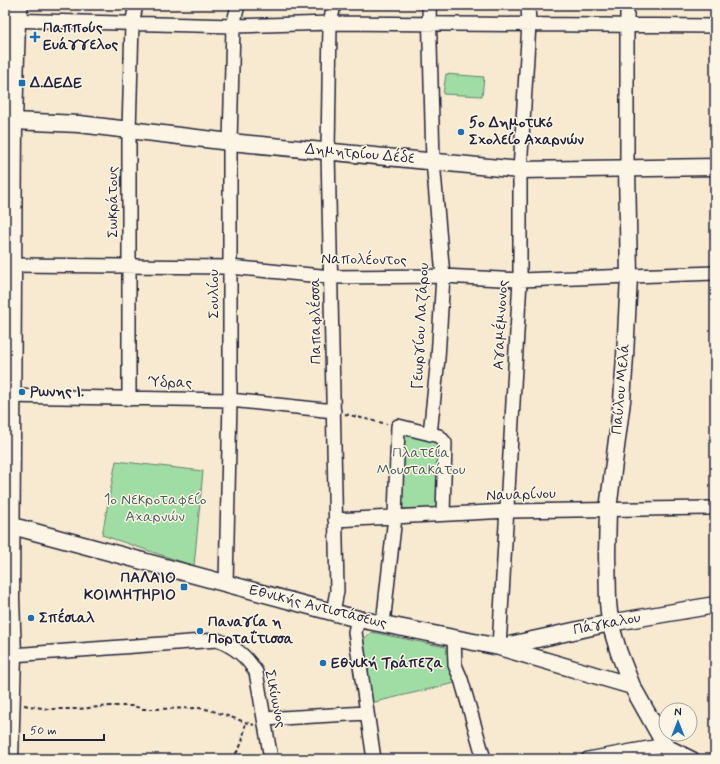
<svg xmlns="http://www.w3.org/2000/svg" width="720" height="764" font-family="Mynerve,sans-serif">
<rect width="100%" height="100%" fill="#f7ead0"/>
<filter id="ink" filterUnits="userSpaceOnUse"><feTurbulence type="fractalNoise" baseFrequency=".025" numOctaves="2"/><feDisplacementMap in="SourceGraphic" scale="8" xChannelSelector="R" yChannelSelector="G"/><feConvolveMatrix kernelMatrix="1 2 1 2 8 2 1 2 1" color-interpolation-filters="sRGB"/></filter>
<g filter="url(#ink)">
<path fill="#a0dda4" stroke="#618070" d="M446,74L484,77L482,96L443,94Z
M402,431L435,440L444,447L439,510L398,509Z
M116,461L203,471L194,566L102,535Z
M371,632L450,648L448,665L455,683L371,703L361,643Z"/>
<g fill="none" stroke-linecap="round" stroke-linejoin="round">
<defs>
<path id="minor" d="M429,5L433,161L443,276L438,358L430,434
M627,5V169
M5,20L233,26L330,23L715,26
M12,265L230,267L331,277L443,276L520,280L715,273
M5,396L230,400L334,411
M129,399V131L132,24L136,5
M335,520L508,511L709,508
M226,584L230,400V142L233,26L238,5
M333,612L337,591L328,151L330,23L334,5
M358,619L355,632L374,759
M383,624L395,517L398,426L439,436L445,443L443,514
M454,638L455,665L461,679L484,759
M499,647L520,280V170L529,24L528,5
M12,655L217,640C234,646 247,657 256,672L271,759
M264,719L366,713
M588,759L665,745L693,759"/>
<path id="tertiary" d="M13,121L79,124L230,142L520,170L715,167
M627,169L629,276L625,356L622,401L608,509L607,554L608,602L610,623L619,653L632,686L665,745L671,759
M5,524L358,619L499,647L632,686
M501,647L610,623L715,605"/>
<path id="secondary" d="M9,759L12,655L10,599L13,121L16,21L19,5"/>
</defs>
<use href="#minor" stroke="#22223b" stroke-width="16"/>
<use href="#tertiary" stroke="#22223b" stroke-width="19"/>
<use href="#secondary" stroke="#22223b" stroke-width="21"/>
<path stroke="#22223b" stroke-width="2" stroke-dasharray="4 3" stroke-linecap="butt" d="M345,414L387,424
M24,705L48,709H78L110,706H133L143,709H153L199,708L210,710L254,725
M231,759C244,745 242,740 246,722"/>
<use href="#minor" stroke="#fcf5e5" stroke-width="13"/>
<use href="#tertiary" stroke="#fcf5e5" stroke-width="16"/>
<use href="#secondary" stroke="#fcf5e5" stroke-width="18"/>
</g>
</g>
<g fill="#1f6fb2" stroke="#fcf5e5" stroke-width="1.5">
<path d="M33 31h4v4h4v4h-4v4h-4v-4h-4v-4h4z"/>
<rect x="18" y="79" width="8" height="8" rx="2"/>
<circle cx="461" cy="132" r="4"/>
<circle cx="22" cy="392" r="4"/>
<rect x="180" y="583" width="8" height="8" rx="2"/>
<circle cx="31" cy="618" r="4"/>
<circle cx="200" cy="631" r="4"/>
<circle cx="323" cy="663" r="4"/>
</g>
<g text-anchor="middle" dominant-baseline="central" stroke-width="3" stroke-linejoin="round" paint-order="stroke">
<g font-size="15" font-weight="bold" fill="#22223b" stroke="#fcf5e5" text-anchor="start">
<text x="43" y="28">Παππούς<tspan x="43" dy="17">Ευάγγελος</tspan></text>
<text x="30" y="83">Δ.ΔΕΔΕ</text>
<text x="469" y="123">5ο Δημοτικό<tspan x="469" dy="17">Σχολείο Αχαρνών</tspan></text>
<text x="30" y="392">Ρωνης Ι.</text>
<text x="176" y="578" text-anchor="end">ΠΑΛΑΙΟ<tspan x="176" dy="17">ΚΟΙΜΗΤΗΡΙΟ</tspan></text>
<text x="39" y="618">Σπέσιαλ</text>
<text x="208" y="622">Παναγία η<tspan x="208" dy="17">Πορταΐτισσα</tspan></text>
<text x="331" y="663">Εθνική Τράπεζα</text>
</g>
<g font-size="15" fill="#22223b" stroke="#fcf5e5">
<text transform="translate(360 154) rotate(5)">Δημητρίου Δέδε</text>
<text transform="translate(113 202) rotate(-90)">Σωκράτους</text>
<text transform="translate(364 260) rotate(1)">Ναπολέοντος</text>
<text transform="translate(214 294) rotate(-90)">Σουλίου</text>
<text transform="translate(316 321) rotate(-91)">Παπαφλέσσα</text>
<text transform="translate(501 325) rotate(-87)">Αγαμέμνονος</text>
<text transform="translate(421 326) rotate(-87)">Γεωργίου Λαζάρου</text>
<text transform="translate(170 383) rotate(1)">Ύδρας</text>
<text transform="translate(621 389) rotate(-85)">Παύλου Μελά</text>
<text transform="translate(521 495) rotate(-2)">Ναυαρίνου</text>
<text transform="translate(318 607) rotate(14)">Εθνικής Αντιστάσεως</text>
<text transform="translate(607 624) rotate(-11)">Πάγκαλου</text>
<text transform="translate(275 699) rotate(78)">Σικύωνος</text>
</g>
<g font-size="15" fill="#485a5a" stroke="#fcf5e5">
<text x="421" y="453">Πλατεία<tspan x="421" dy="17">Μουστακάτου</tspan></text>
<text x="155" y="500">1ο Νεκροταφείο<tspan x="155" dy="17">Αχαρνών</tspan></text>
</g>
</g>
<rect width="720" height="764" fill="none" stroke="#fcf5e5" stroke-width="20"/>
<rect x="10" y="10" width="700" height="744" fill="none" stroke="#22223b" stroke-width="1.5" filter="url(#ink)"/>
<g transform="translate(678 722)"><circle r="19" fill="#fcf5e5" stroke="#a5a1a1"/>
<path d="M0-3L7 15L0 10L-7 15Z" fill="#1f6fb2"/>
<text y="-6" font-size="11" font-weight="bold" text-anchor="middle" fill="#22223b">N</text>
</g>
<path d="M24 734v6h80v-6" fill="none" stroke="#22223b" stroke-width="2"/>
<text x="30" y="734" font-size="12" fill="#22223b" stroke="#fcf5e5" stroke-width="3" paint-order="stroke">50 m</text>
</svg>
